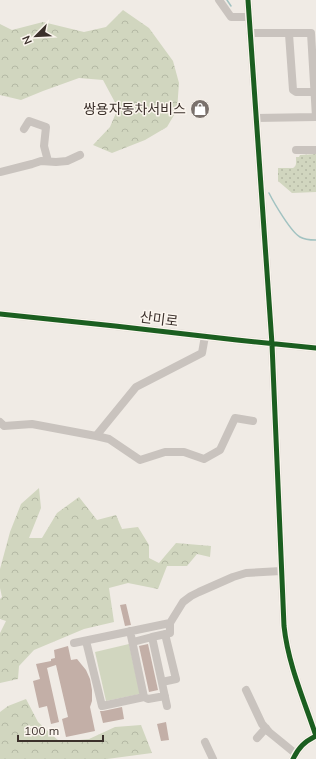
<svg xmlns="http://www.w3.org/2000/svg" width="316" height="759" font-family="Mulish,'Noto Sans KR',sans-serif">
<defs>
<pattern id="grass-dots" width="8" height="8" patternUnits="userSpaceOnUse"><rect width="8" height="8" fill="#d1d6bf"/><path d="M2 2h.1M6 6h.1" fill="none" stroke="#b4b8a4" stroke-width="1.8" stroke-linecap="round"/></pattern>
<pattern id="forest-crowns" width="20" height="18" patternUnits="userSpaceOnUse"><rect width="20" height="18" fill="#d1d6bf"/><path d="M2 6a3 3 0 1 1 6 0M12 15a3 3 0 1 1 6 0" fill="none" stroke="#b4b8a4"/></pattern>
</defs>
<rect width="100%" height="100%" fill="#f0ebe5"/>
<path fill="url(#grass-dots)" d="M316,154V192L292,193L278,181V168H293C297,166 296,162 296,157H299L300,155Z"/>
<path fill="url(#forest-crowns)" d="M123,10L149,28L173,61L179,83L177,110L167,127L145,140L112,153L93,145L110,127L118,108L103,80L79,78L43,91L21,100L0,95V24L12,30L43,22L84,32L106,27Z
M39,488L41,508L29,538H42L57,513L79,497L97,520L116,515L122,529L138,527L149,545V558L159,563L176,543L211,546L210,557L197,554L187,566H167L158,589L128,583L109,588L114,622L84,629L34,650L19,666L18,679L0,683V633L6,621L0,619V599L2,597L0,588V569L10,532L21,504Z
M26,699L38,722L60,742L89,739L115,727L141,725L152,753L107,759H0V712L8,706Z"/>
<path fill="#d1d6bf" d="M129,644L140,694L106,701L95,652Z"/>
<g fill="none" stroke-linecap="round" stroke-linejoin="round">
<path stroke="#a1c2c1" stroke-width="1.5" d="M227,0L231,6
M269,193C274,203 291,232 300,237C305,240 311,240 316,240"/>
</g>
<path fill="#c3afa7" d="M126,604L131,625L125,626L120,605Z
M148,644L158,690L149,692L139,646Z
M68,646L71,660L77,659L86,670L90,679L92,690V701L90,707L95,731L66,737L62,719L68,717L56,665L47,668L59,722L51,724L47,706L39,708L33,681L40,679L36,664L51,661V659L55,658L54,650Z
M122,707L124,719L103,723L100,711H103Z
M166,722L169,740L161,741L157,724Z"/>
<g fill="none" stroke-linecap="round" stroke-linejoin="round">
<path stroke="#c9c3be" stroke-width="8" d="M219,0L231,17H249
M248,0L272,344L284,626C288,664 304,700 316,736C304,742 299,747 293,759
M250,33H311L316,117
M289,34L293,90L296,92H315
M256,118L316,117
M24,129L29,121L46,127L44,146L48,161
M296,150H316
M0,172L32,164L41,161L56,162L67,161L80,155
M0,314L115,326L237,340L316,348
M0,422L4,426L32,424L96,436L136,387L202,353L205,336
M96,436L109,439L140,460L165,452H184L204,459L220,450L235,418L253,421
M86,641L102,706L144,697L130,631
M133,642L152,637
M74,643L170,623L183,602L191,596L199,592L233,577L246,573L281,571
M162,682L176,679L165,634
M246,690L262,724L269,732L296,754
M144,697L148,699L165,696
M167,706L152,637L170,633V623
M257,738L266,728
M205,742L213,759"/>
<defs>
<path id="cycleway" d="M248,0L272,344L284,626C288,664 304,700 316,736C304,742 299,747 293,759
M0,314L115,326L237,340L316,348"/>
</defs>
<use href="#cycleway" stroke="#fbf5ee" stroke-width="8"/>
<use href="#cycleway" stroke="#1b5e20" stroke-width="5"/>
</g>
<defs>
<symbol id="shop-disc" viewBox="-11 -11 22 22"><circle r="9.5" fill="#7a716c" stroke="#fbf5ee"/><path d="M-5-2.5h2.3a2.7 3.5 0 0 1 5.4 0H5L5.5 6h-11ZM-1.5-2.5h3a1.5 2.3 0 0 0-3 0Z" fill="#fff"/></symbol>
</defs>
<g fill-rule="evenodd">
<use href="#shop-disc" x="189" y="98" width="22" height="22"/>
</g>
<g text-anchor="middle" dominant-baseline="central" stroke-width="3" stroke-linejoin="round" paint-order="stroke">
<g font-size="14" fill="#3b302b" stroke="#fbf5ee" text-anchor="end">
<text x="186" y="109">쌍용자동차서비스</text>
</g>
<g font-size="14" fill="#3b302b" stroke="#fbf5ee">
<text transform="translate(159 319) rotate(7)">산미로</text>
</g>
</g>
<g transform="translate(36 36) rotate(246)" stroke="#fbf5ee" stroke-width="3" paint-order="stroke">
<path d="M0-3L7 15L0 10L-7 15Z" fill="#3b302b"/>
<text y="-6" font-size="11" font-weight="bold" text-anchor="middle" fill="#3b302b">N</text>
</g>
<path d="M18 735v6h85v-6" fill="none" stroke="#3b302b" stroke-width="2"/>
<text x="24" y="735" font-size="12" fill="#3b302b" stroke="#fbf5ee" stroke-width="3" paint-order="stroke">100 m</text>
</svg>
